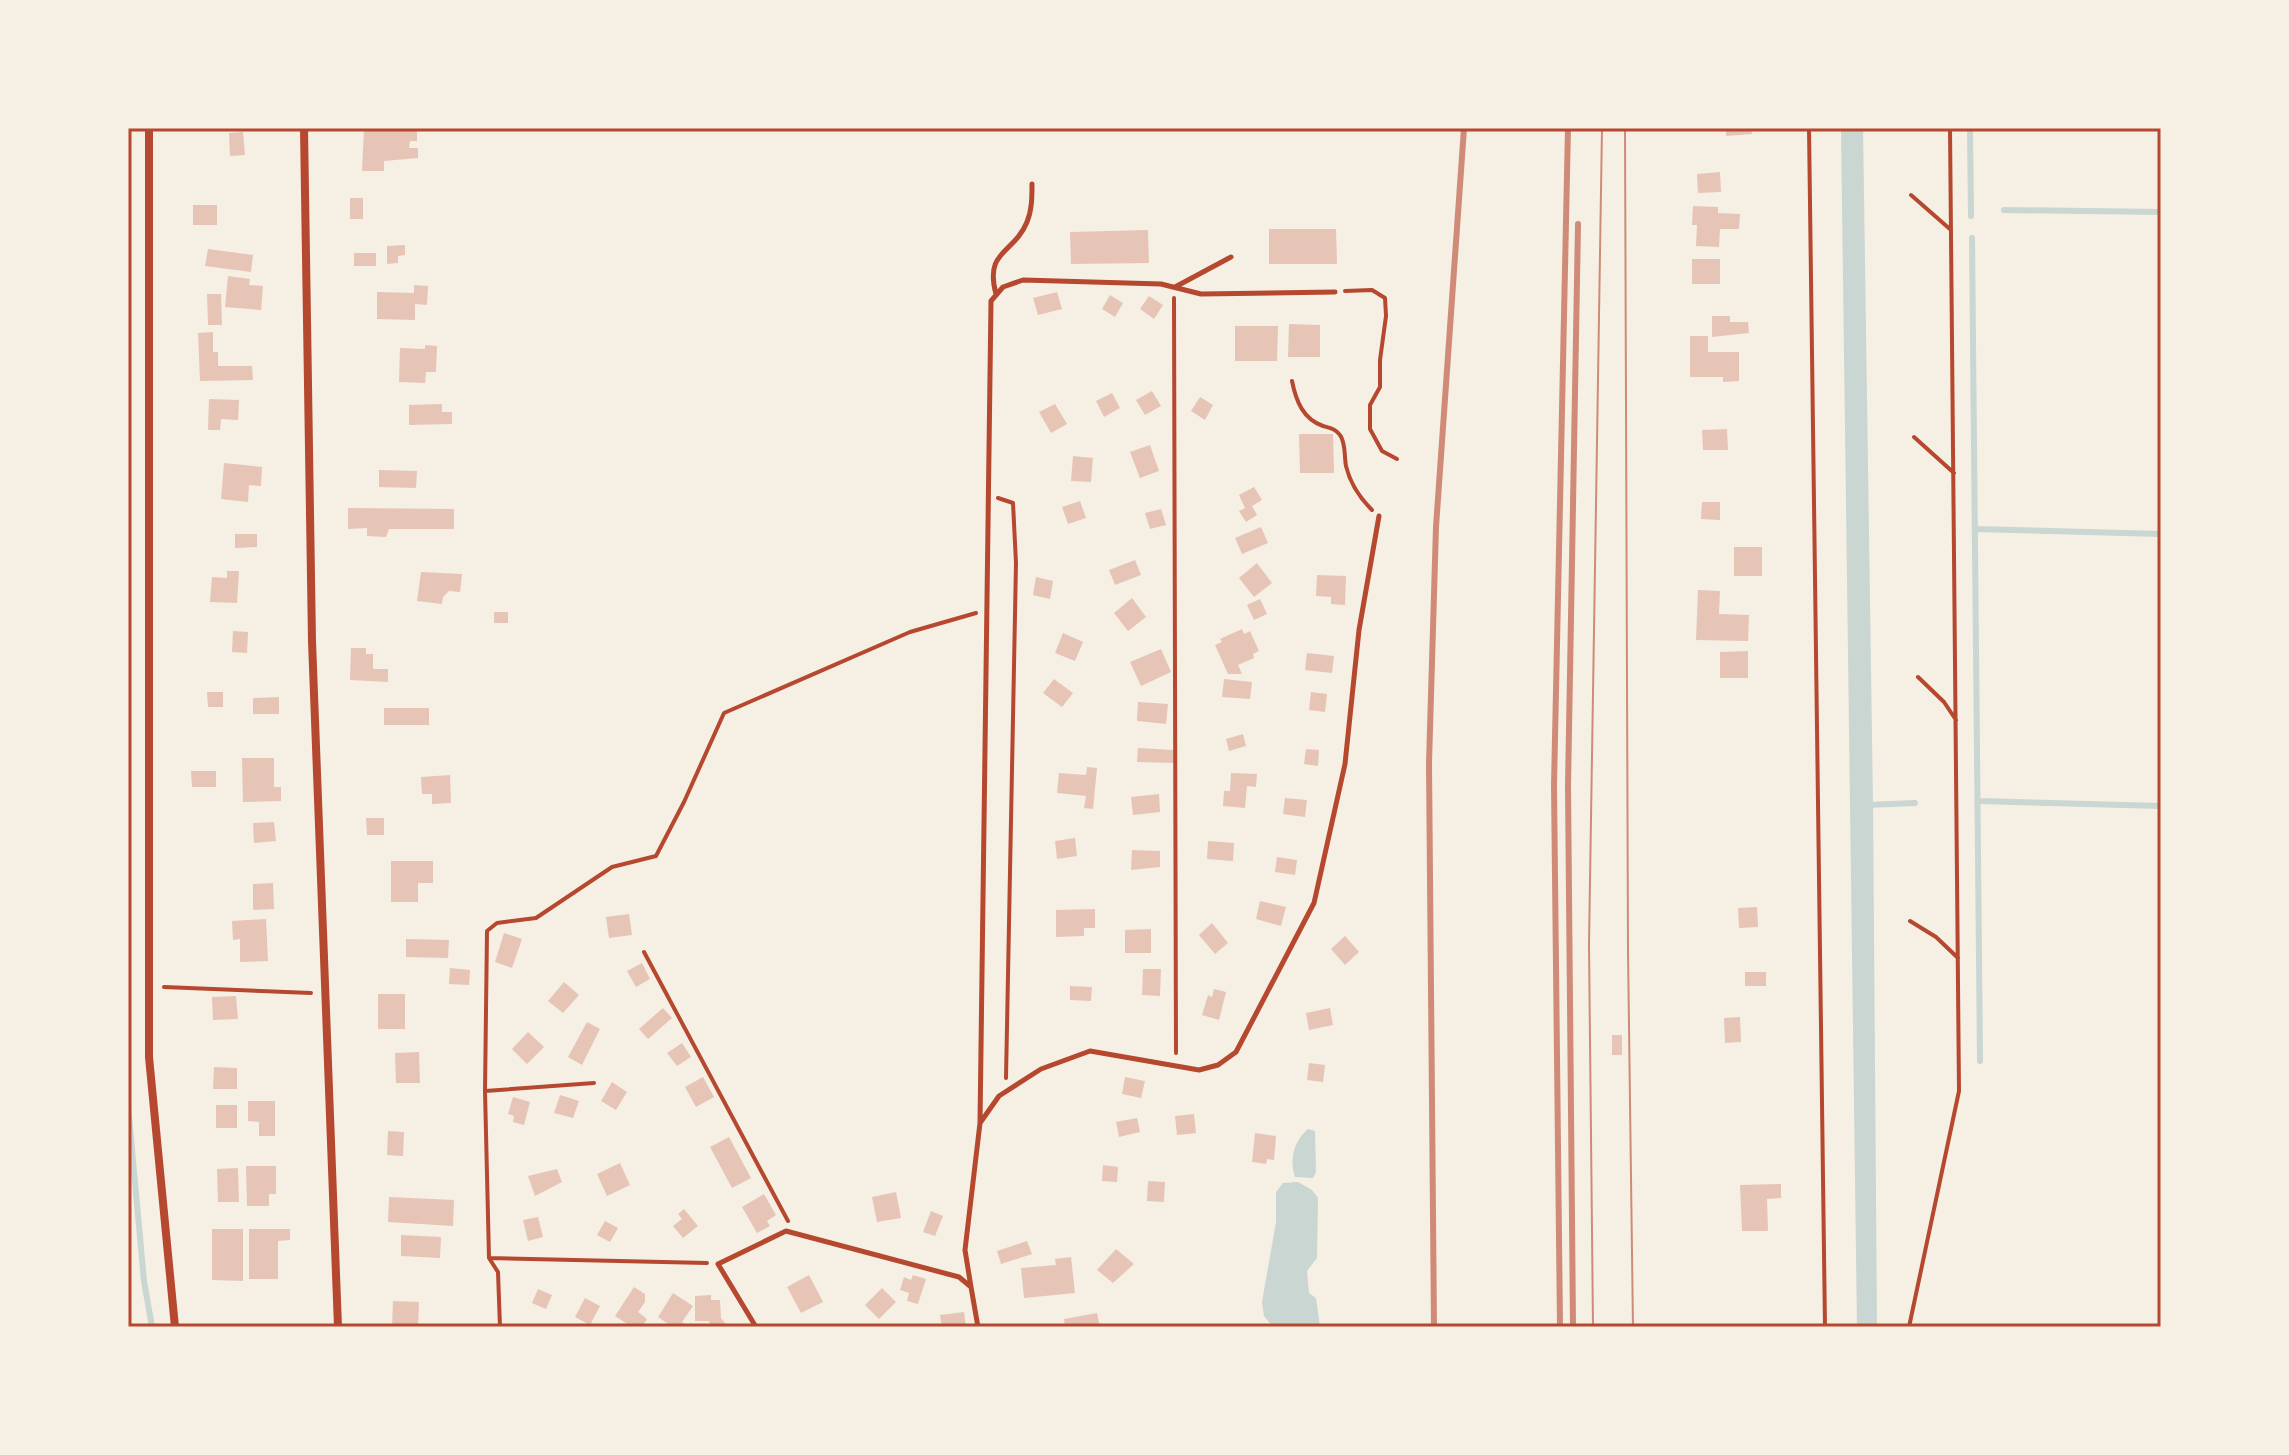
<svg xmlns="http://www.w3.org/2000/svg" width="2289" height="1455" font-family="'Roboto Condensed',sans-serif">
<rect width="100%" height="100%" fill="#f6efe4"/>
<path fill="#c9d6d2" d="M1841,128H1863L1873,805L1877,1327H1857Z
M1308,1129L1315,1131L1316,1172L1313,1178L1295,1177C1289,1159 1294,1141 1308,1129Z
M1298,1182L1312,1190L1318,1198L1317,1258L1307,1271L1309,1293L1316,1298L1320,1327H1273L1264,1316L1262,1302L1276,1222V1192L1283,1183Z"/>
<g fill="none" stroke-linecap="round" stroke-linejoin="round">
<path stroke="#c9d6d2" stroke-width="6" d="M1970,128L1971,216
M2004,210L2161,212
M1972,238L1980,1061
M1976,529L2161,534
M1978,801L2161,806
M1867,805L1915,803
M128,1106L144,1281L152,1327"/>
</g>
<path fill="#e6c5b7" d="M364,128L417,129V141H410L409,148H418V158L384,161V171H362Z
M1726,128H1751L1752,134L1726,136Z
M243,132L245,155L230,156L229,133Z
M1720,172L1721,192L1698,193L1697,174Z
M350,198H363V219H350Z
M193,205H217V225H193Z
M1693,206L1718,207V213L1740,214L1739,229H1720L1719,247L1696,246L1697,225H1692Z
M1269,229H1336L1337,264H1269Z
M1148,230L1149,263L1071,264L1070,232Z
M405,245V255L398,256V263L387,264V246Z
M208,249L253,255L251,272L205,266Z
M354,253H376V266H354Z
M1692,259H1720V284H1692Z
M228,276L250,279L249,285L263,286L261,310L225,307Z
M414,285L428,286L427,305L415,304V320L377,319V292L414,293Z
M1057,292L1062,309L1038,315L1033,298Z
M207,294H221L222,325H208Z
M1110,295L1123,303L1115,317L1102,309Z
M1149,296L1163,305L1154,319L1140,309Z
M1712,316H1730V322H1748L1749,333L1712,337Z
M1289,324L1320,325V357H1288Z
M1235,326H1278L1277,361H1235Z
M213,332V352H218V366H252L253,380L200,381L198,333Z
M1690,336H1708V352H1739V381L1723,382V377H1690Z
M425,345L437,346L436,372H426L425,383L399,382L400,348L425,349Z
M1152,391L1161,406L1145,415L1136,400Z
M1112,393L1120,408L1104,417L1096,401Z
M1200,397L1213,405L1205,420L1191,411Z
M209,399L239,400L238,420L221,419L220,430H208Z
M442,404V412H452V424L409,425V405Z
M1055,404L1067,424L1051,433L1039,412Z
M1727,429L1728,450H1703L1702,430Z
M1299,434H1333L1334,473H1300Z
M1150,445L1159,471L1140,478L1130,452Z
M1073,456L1093,458L1091,482L1071,481Z
M224,463L262,467L261,486L249,485L248,502L221,499Z
M379,470L417,471L416,488L379,487Z
M1254,487L1262,500L1252,506L1257,515L1246,522L1239,511L1245,508L1239,495Z
M1080,501L1086,518L1068,524L1062,507Z
M1702,502H1720V520L1701,519Z
M348,508L454,509V529H389L386,537L367,536V528L348,529Z
M1161,509L1166,525L1150,529L1145,513Z
M1261,527L1268,543L1242,554L1235,538Z
M235,534H257V547L235,548Z
M1734,547H1762V576H1734Z
M1135,560L1141,575L1115,585L1109,570Z
M1257,563L1272,583L1254,597L1239,578Z
M227,571H239L237,603L210,602L212,577L227,578Z
M421,572L462,574L460,592L449,591L443,597L442,604L417,601Z
M1317,575L1346,576L1345,605L1331,604V597L1316,596Z
M1036,577L1053,581L1050,599L1033,595Z
M1698,590L1720,591L1719,614L1749,615L1748,641L1696,640Z
M1132,598L1146,617L1128,631L1114,613Z
M1260,599L1267,614L1254,620L1247,605Z
M494,612H508V623H494Z
M1242,629L1244,634L1250,631L1259,651L1253,654L1254,658L1238,665L1242,674H1228L1215,645L1222,642L1220,639Z
M233,631L248,632L247,653L232,652Z
M1063,633L1083,642L1075,661L1055,653Z
M351,648H366V654H373V669H388V682L350,680Z
M1161,649L1171,672L1141,686L1130,662Z
M1748,651V678H1720V652Z
M1307,653L1334,656L1332,673L1305,670Z
M1054,679L1073,693L1062,707L1043,693Z
M1224,679L1252,682L1250,699L1222,697Z
M207,692H223V707H208Z
M1311,692L1327,694L1325,712L1309,710Z
M279,697V714H253V698Z
M1138,702L1168,704L1166,724L1137,721Z
M384,708H429V725H384Z
M1243,734L1246,746L1229,751L1226,739Z
M1138,748L1174,750V763L1137,762Z
M1306,749L1319,750L1318,766L1304,764Z
M242,758H274V787H281V801L243,802Z
M1087,767L1097,768L1093,809L1084,808L1086,796L1057,793L1059,773L1086,775Z
M191,771H216V787H192Z
M1231,773L1257,774L1256,787L1247,786L1245,808L1223,806L1224,791H1230Z
M450,775L451,803L432,804V794H422L421,777Z
M1159,794L1160,812L1133,815L1131,797Z
M1285,798L1307,800L1305,817L1283,814Z
M366,818H384V835H367Z
M274,822L276,841L254,843L253,823Z
M1075,838L1077,856L1057,859L1055,841Z
M1208,841L1234,843L1233,861L1207,859Z
M1132,850L1160,851V867L1131,870Z
M1277,857L1297,860L1295,875L1275,872Z
M391,861H433V883H418V902H391Z
M273,883L274,909L253,910V884Z
M1260,901L1286,907L1281,926L1256,919Z
M1757,907L1758,927L1739,928L1738,908Z
M1095,909V928H1084V936L1056,937V910Z
M629,914L632,935L609,938L606,917Z
M266,919L268,961L240,962V939L233,940L232,921Z
M1212,923L1228,943L1215,954L1199,935Z
M1151,929V953H1125V930Z
M504,933L522,939L512,968L495,962Z
M1345,936L1359,952L1345,965L1331,949Z
M406,939L449,940L448,958L406,957Z
M642,963L650,979L636,987L627,971Z
M450,968L470,970L469,985L449,984Z
M1143,969H1161L1160,996L1142,995Z
M1745,972H1766V986H1745Z
M564,982L579,995L563,1013L548,1001Z
M1070,986L1092,987L1091,1001L1070,1000Z
M1214,989L1226,992L1219,1020L1202,1015L1208,995L1212,997Z
M378,994H405V1029H378Z
M236,996L238,1019L213,1020L212,997Z
M663,1008L672,1018L648,1039L639,1029Z
M1330,1008L1333,1025L1309,1030L1306,1013Z
M1740,1017L1741,1042L1725,1043L1724,1018Z
M587,1022L600,1029L582,1065L568,1057Z
M528,1032L544,1047L527,1064L512,1049Z
M1612,1035H1622V1055H1612Z
M682,1043L691,1057L677,1066L667,1053Z
M419,1052L420,1083H396L395,1053Z
M1309,1063L1325,1065L1323,1082L1307,1080Z
M214,1067L237,1068V1089H213Z
M703,1077L714,1097L696,1107L685,1087Z
M1125,1077L1145,1081L1141,1098L1122,1094Z
M612,1082L627,1092L616,1110L601,1101Z
M560,1095L579,1101L573,1118L554,1113Z
M513,1097L530,1102L524,1125L513,1122L514,1116L508,1114Z
M248,1101H275V1136H259V1122L248,1121Z
M216,1105H237V1128H216Z
M1194,1114L1196,1133L1177,1135L1175,1116Z
M1137,1118L1140,1132L1119,1137L1116,1122Z
M388,1131L404,1132L403,1156L387,1155Z
M1255,1133L1276,1136L1274,1160L1267,1159L1266,1164L1252,1162Z
M729,1137L751,1178L732,1188L710,1147Z
M620,1163L630,1185L607,1196L597,1174Z
M1103,1165L1118,1167L1117,1182L1102,1181Z
M246,1166H276V1194H269V1206H247Z
M238,1168L239,1202H218L217,1169Z
M557,1169L562,1182L535,1196L528,1176Z
M1148,1181L1165,1182L1164,1202L1147,1201Z
M1781,1184V1198L1767,1199L1768,1231H1742L1740,1185Z
M896,1192L901,1218L877,1222L872,1197Z
M764,1194L776,1215L767,1221L770,1226L757,1233L742,1207Z
M389,1197L454,1200L453,1226L388,1222Z
M684,1209L698,1226L683,1238L673,1226L682,1219L678,1214Z
M931,1211L943,1216L935,1236L923,1232Z
M538,1217L543,1237L528,1241L523,1220Z
M605,1221L618,1228L610,1242L597,1235Z
M212,1229H243V1281L212,1280Z
M249,1229H290V1240L278,1241V1279H249Z
M401,1235L441,1237L440,1258L401,1256Z
M1027,1241L1032,1254L1001,1264L997,1251Z
M1116,1249L1134,1264L1113,1283L1097,1270Z
M1071,1257L1075,1293L1024,1298L1021,1268L1056,1265L1055,1259Z
M809,1275L823,1302L801,1313L787,1287Z
M913,1275L926,1279L918,1304L907,1301L909,1293L900,1290L904,1277L911,1280Z
M634,1287L645,1294V1302L638,1312L647,1319L642,1327H632L615,1316Z
M882,1288L896,1302L879,1319L865,1305Z
M538,1289L552,1295L546,1309L532,1303Z
M673,1293L693,1306L682,1322L691,1327H673L658,1317Z
M711,1295V1300H720L721,1318L728,1327H707L710,1324L709,1321H695V1296Z
M585,1298L600,1306L590,1325L575,1317Z
M393,1301L419,1302L418,1327H392Z
M964,1312L966,1327H942L940,1315Z
M1097,1313L1100,1327H1065L1064,1319Z"/>
<g fill="none" stroke-linecap="round" stroke-linejoin="round">
<path stroke="#b5482f" stroke-width="4" d="M1809,128L1825,1327
M1911,195L1951,230
M1345,291L1372,290L1385,298L1386,316L1380,360V387L1370,405V429L1382,451L1397,459
M1174,298L1176,1053
M1292,381C1296,401 1303,419 1323,426C1330,428 1336,429 1340,435C1346,443 1344,456 1346,466C1350,483 1360,498 1372,510
M1914,437L1954,473
M998,498L1013,503L1016,563L1006,1078
M1918,677L1944,702L1956,720
M1910,921L1936,937L1958,958
M644,952L788,1221
M164,987L311,993
M485,1091L594,1083
M489,1258L707,1263
M500,1327L498,1272L489,1258L485,1091L487,931L497,923L536,918L612,867L656,856L684,802L724,713L910,632L976,613
M1909,1327L1959,1091L1950,128"/>
<path stroke="#b5482f" stroke-width="5" d="M1175,287L1231,257
M996,294C984,250 1014,254 1027,222C1032,210 1032,197 1032,184
M980,1123L991,301L1003,287L1023,280L1161,284L1201,294L1335,292
M971,1287L965,1250L980,1123L999,1096L1041,1069L1090,1051L1199,1070L1218,1065L1236,1052L1314,903L1345,764L1359,630L1379,516
M756,1327L718,1264L786,1231L959,1277L971,1287L978,1327"/>
<path stroke="#b5482f" stroke-width="8" d="M149,128V1057L175,1327
M304,128L312,641L338,1327"/>
<path stroke="#cf8b77" stroke-width="2" d="M1625,128L1628,951L1633,1327
M1593,1327L1589,944L1602,128"/>
<path stroke="#cf8b77" stroke-width="6" d="M1434,1327L1429,763L1436,527L1464,128
M1560,1327L1554,785L1568,128
M1573,1327L1568,786L1578,224"/>
</g>
<rect width="2289" height="1455" fill="none" stroke="#f6efe4" stroke-width="260"/>
<rect x="130" y="130" width="2029" height="1195" fill="none" stroke="#b5482f" stroke-width="3"/>
</svg>
